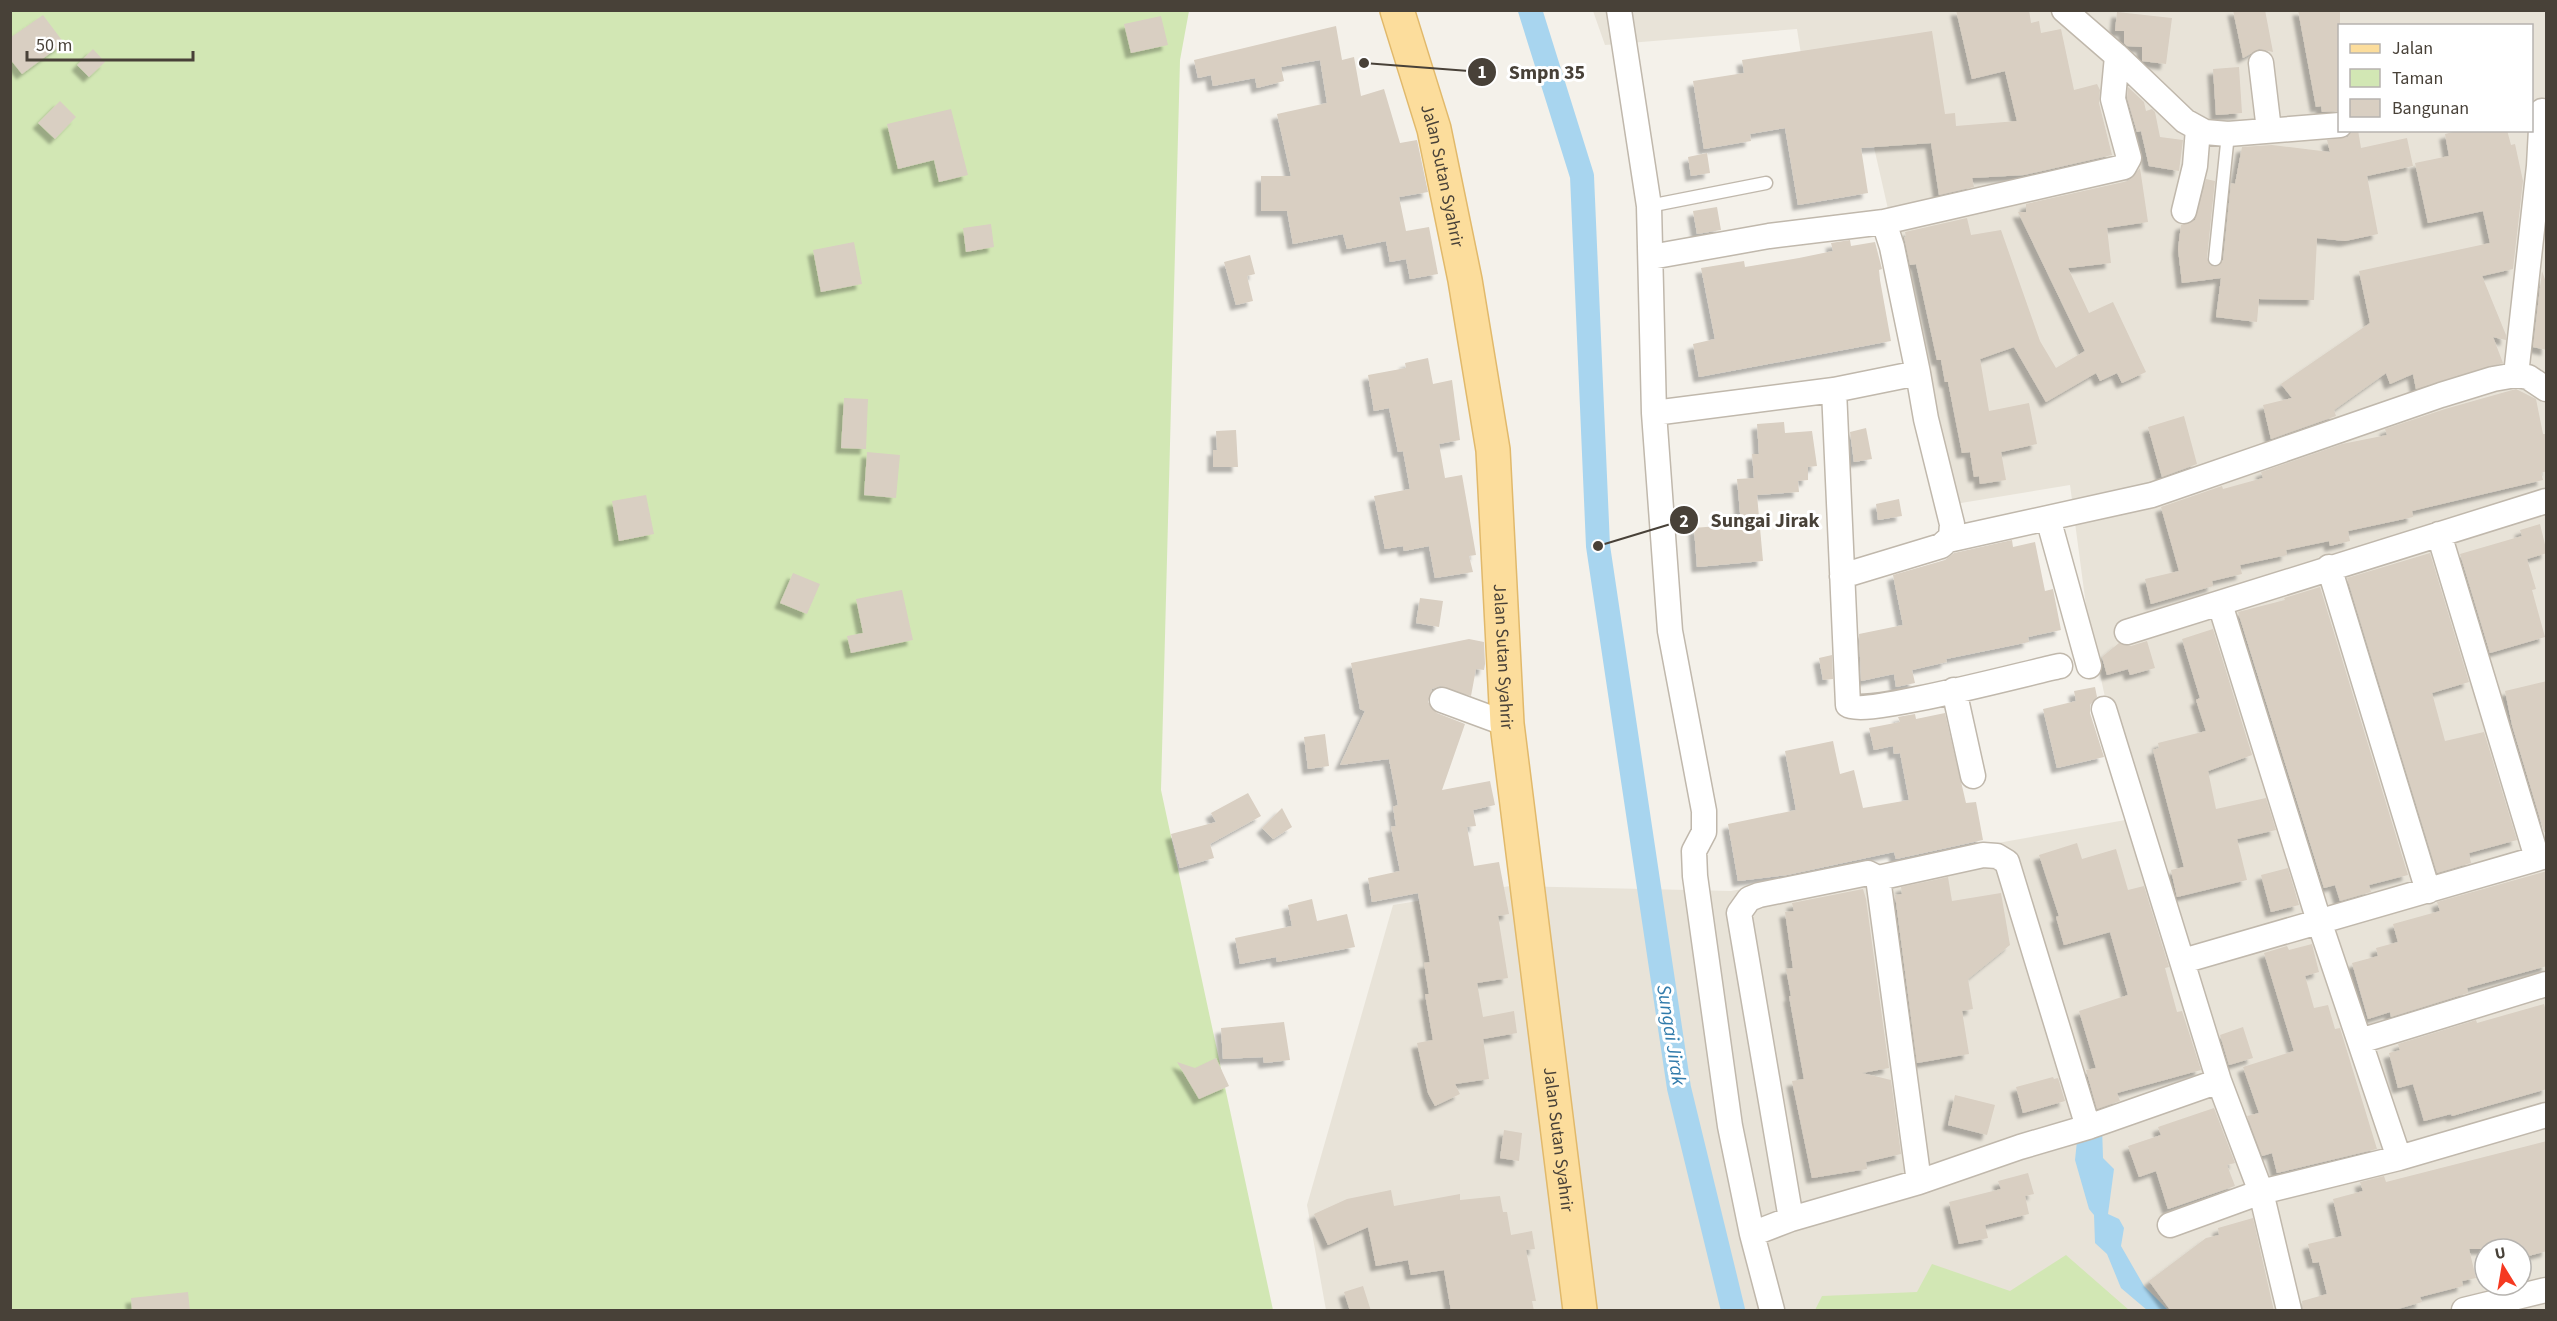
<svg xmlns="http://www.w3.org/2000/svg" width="2557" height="1321" font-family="'Source Sans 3',sans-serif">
<defs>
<filter id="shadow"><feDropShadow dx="-5.5" dy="5.5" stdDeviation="1.5" flood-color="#0004"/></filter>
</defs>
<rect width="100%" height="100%" fill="#f4f1ea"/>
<path fill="#e8e3d8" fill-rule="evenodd" d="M1593,11H2546V1310H1326L1307,1205L1393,905L1510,886L1731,891L2131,819L2087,613L2070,485L1955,504L1868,121L1813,130L1797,29L1605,45ZM2340,26H2532V130H2340ZM2485,1249H2521V1285H2485Z"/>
<path fill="#d2e7b4" d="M10,11H1189L1180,60L1161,790L1273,1310H11Z
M2066,1255L2129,1310H1815L1822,1296L1917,1292L1932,1264L2010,1291Z"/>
<path fill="#a8d5ef" d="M2102,1126L2103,1158L2114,1169L2108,1214L2119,1219L2124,1228L2121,1246L2144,1286L2168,1310H2147L2121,1288L2107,1254L2095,1243L2094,1215L2089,1209L2075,1160L2077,1141Z"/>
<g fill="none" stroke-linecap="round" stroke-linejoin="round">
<path stroke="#a8d5ef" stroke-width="24" d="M1530,10L1582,176L1598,546L1679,1088L1733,1310"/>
</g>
<path fill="#d9cfc2" filter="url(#shadow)" d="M1956,10H2029L2031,23L2039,21L2041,33L2061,29L2074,90L2097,84L2100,90L2099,103L2112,155L2024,175L1972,178L1974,187L1939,195L1931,143L1861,148L1868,193L1798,205L1785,128L1750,134L1751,141L1704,149L1693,81L1744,73L1742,60L1932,31L1945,114L1955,113L1956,126L2017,121L2005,71L1972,79Z
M2233,10H2265L2273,52L2259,49L2243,58Z
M2298,10H2340V111L2322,112L2321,106L2316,107Z
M2117,12L2172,18L2166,64L2142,61V47L2127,46L2124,43V31H2115Z
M43,15L64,43L22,74L10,59V38Z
M1161,16L1168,45L1131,53L1124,24Z
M1336,26L1342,60L1354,57L1361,96L1384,89L1400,143L1417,140L1428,192L1399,197L1406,231L1429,227L1438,274L1410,279L1406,259L1390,262L1386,241L1347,249L1343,234L1293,244L1287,211H1261V176H1291L1277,114L1327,103L1320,60L1281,67L1284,81L1257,88L1255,78L1213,86L1211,75L1198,78L1194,60Z
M93,49L105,62L89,77L77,65Z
M2239,67L2242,113L2216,115L2213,69Z
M2128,87L2144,102L2146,111L2152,109L2155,112L2160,137L2183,140L2179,171L2149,166L2141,131L2137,132L2127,98Z
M60,101L76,117L55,139L38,123Z
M951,109L968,175L939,182L934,160L898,169L887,124Z
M2353,130H2358L2361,148L2407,138L2413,166L2367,176L2378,234L2345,241L2317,238L2314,300L2259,299L2257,322L2216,317L2221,278L2182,283L2178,249L2181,225L2195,220L2206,179L2215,181L2207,258L2210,265L2215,267L2223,260L2231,183L2235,184L2242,147L2272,145L2330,152L2327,140L2348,137Z
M2461,130H2507L2511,145L2515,144L2523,181L2513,269L2482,276L2506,335V340L2493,337L2503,363L2416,389L2413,374L2390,384L2386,373L2334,410L2336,416L2271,439L2263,405L2292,398L2281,384L2370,323L2359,271L2490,243L2483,211L2428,223L2415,163L2449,156L2445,134Z
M1707,153L1710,173L1691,176L1688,157Z
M2140,168L2148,222L2107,228L2111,263L2068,268L2089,313L2113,302L2146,372L2122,383L2117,373L2100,381L2096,373L2046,402L2014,347L1980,359L1989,411L2029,403L2037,444L2001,452L2006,480L1980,484L1979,476L1974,477L1970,452L1962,453L1948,382H1945L1941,360H1937L1916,264L1910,265L1904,237H1906L1905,232L1967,218L1971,235L2001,230L2040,341L2056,368L2085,351L2018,212H2026V204L2128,181Z
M1717,207L1721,230L1697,234L1693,211Z
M991,224L994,247L966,252L963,228Z
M1850,240L1851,246L1875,242L1882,269L1879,270L1880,280L1891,341L1699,377L1693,344L1715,339L1701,268L1744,261L1745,267L1799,258L1833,251L1831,243Z
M854,242L862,284L821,292L813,250Z
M1250,255L1255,274L1247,276L1253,301L1236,305L1224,262Z
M2542,271L2547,285V350L2533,347Z
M1428,358L1433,384L1452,380L1460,440L1439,444L1445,478L1462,475L1476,555L1469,556L1473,572L1435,578L1429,546L1404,551L1403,546L1385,549L1374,496L1410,489L1403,451L1398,452L1389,408L1374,411L1368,375L1406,368L1405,363Z
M2516,389L2536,399L2543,434H2547V471L2541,473L2543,480L2412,511L2413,517L2348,531L2350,541L2330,546L2329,541L2286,550L2287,555L2240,565L2242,574L2212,581L2213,586L2151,604L2145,579L2179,571L2161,507L2222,486L2223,489L2263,478L2261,472L2342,444L2387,435L2385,429L2445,409Z
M844,398L868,399L866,449L841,448Z
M2184,416L2197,464L2162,477L2148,427Z
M1784,422L1785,433L1812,431L1817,466L1808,467V480L1798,481L1799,492L1757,495L1763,561L1697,567L1694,528L1741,524L1737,479L1754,478L1752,454H1759L1757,424Z
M1866,428L1872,459L1854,462L1850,432Z
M1236,430L1238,467H1213V450H1217L1216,431Z
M867,452L900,455L896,498L864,495Z
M646,495L654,534L619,541L612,501Z
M1899,499L1902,516L1878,520L1876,504Z
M2540,524L2547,553L2527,559L2536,589L2532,590L2545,637L2490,653L2460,554L2522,536L2520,530Z
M2012,540L2013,547L2035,542L2045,591L2053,589L2061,630L2028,637L2029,642L1946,659L1947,662L1912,670L1915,683L1896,687L1894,674L1861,681L1859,634L1903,625L1893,575L1945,560L1954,553Z
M2430,553L2469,682L2432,693L2445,741L2484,732L2517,840L2469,853L2471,863L2437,873L2347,578Z
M793,573L820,584L807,614L780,603Z
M2320,587L2408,875L2369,885L2371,892L2340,901L2335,885L2324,888L2238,612L2285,600L2284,598Z
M902,590L913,640L851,653L847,636L863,633L856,599Z
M1420,598L1443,601L1439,627L1416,623Z
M2213,629L2252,755L2208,771L2216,809L2266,798L2276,830L2237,839L2247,880L2177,897L2171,870L2184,867L2153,750L2159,748L2158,743L2206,731L2196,700L2200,698L2182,639Z
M1469,639L1484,642L1485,664L1484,670L1476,669L1471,696L1440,686L1432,689L1428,702L1437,713L1465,724L1442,790L1490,781L1495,805L1473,810L1476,826L1467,827L1474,866L1499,862L1509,914L1498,916L1508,978L1477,983L1483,1017L1514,1011L1517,1033L1483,1039L1489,1079L1455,1084L1460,1094L1435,1106L1428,1093L1417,1043L1433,1040L1425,994H1429L1424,963L1430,962L1418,893L1372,902L1368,878L1400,871L1391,827L1396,826L1393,807L1398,805L1389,759L1340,765L1365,711L1360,709L1351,663Z
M2147,641L2155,668L2130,675L2128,669L2107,675L2102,657L2119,643L2131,646Z
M1832,655L1833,679L1823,680L1819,658Z
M2547,681V832H2544L2512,725L2505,691Z
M2095,687L2097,697L2090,705V713L2104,757L2057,768L2043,709L2076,701L2074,691Z
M1945,713L1966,803L1976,802L1983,840L1896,859L1894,852L1787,875L1738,881L1728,824L1796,810L1785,751L1833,741L1840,774L1854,770L1863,808L1909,800L1900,753L1894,754L1893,746L1874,750L1869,728L1900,722L1898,717L1915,714L1916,719Z
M1325,734L1329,766L1308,769L1304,737Z
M1248,793L1261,816L1210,844L1214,858L1180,868L1171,834L1216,822L1211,813Z
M1282,808L1292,827L1273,839L1262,828Z
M2077,843L2082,859L2116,849L2128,890L2144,886L2169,967L2165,968L2177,1012L2182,1011L2201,1070L2117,1093L2120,1101L2097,1109L2086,1070L2096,1068L2079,1011L2128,995L2110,932L2064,945L2056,917L2059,916L2039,855Z
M2288,868L2299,905L2271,912L2261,875Z
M2547,871V966L2467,988L2468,993L2391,1017L2390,1012L2368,1019L2352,963L2378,956L2376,948L2398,942L2393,924L2440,911L2437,902Z
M1948,877L1952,901L2001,893L2010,945L1968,979L1973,1009L1962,1011L1969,1054L1917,1063L1895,895L1902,894L1901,887Z
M1863,889L1866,899L1889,1068L1862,1073L1891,1080L1901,1154L1866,1162L1867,1169L1812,1178L1792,1081L1804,1079L1789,996H1791L1786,969L1793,968L1785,912L1794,911L1792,903Z
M1312,899L1317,921L1347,914L1355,947L1277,962L1276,957L1240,964L1235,938L1292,926L1288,905Z
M2312,944L2319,972L2305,976L2314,1008L2328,1005L2335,1029L2340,1028L2377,1149L2277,1173L2272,1153L2262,1156L2247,1116L2259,1113L2243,1067L2294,1051L2264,953L2287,946L2289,950Z
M2544,1004L2547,1015V1089L2452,1116L2451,1114L2424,1121L2413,1084L2398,1088L2389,1053L2400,1050L2398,1044L2476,1020L2477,1023Z
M1284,1022L1290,1060L1264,1063L1263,1057L1223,1059L1221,1028Z
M2243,1027L2253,1058L2229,1065L2220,1035Z
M1216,1058L1229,1086L1199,1099L1177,1062L1195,1068Z
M2053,1077L2054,1079L2058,1078L2065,1101L2023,1113L2016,1087Z
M1955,1095L1995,1105L1987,1135L1948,1125Z
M2214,1108L2235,1163L2227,1165L2235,1186L2168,1209L2156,1171L2139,1177L2128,1146L2161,1135L2158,1127Z
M1504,1130L1522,1133L1519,1161L1500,1158Z
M2547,1141V1251L2521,1258V1249H2469L2476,1278L2462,1281L2463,1286L2420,1297L2422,1302L2391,1311H2303L2302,1301L2327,1294L2319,1262L2313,1263L2308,1244L2342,1236L2333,1199L2363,1191L2360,1182L2384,1176L2386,1182Z
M2028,1173L2034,1194L2025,1196L2029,1214L1985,1225L1988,1238L1959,1244L1949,1202L2001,1189L1998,1181Z
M1391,1190L1394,1206L1460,1194V1200L1500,1196L1503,1212H1507L1511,1235L1532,1231L1535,1249L1526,1250L1536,1301H1532L1534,1311H1451L1444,1270L1411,1275L1408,1260L1376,1266L1368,1227L1328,1245L1314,1214L1347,1199Z
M2253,1218L2274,1311H2171L2149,1281L2206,1238L2219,1235L2218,1228Z
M1363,1286L1371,1311H1350L1344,1292Z
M188,1292L190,1311H132L131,1298Z"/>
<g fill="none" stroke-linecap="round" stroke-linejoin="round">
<defs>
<path id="service" d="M1649,206L1766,183
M2215,259L2228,134"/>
<path id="minor" d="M1619,10L1649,206L1654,413L1670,631L1704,811V832L1694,851L1695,876L1730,1126L1752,1234L1772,1310
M2064,10L2117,56L2185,121L2205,132L2228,134L2340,125
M2261,63L2269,130
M2184,211L2195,166L2198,129
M1884,222L2124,167L2129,158L2113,99L2117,56
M1651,257L1769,236L1884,222L1892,247L1918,373
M2516,375L2539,166L2542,111
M1834,390L1848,705C1864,717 2030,672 2060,666
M1654,413L1834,390L1918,373L1926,419L1952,524L1951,537L1941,546L1842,576
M2048,518L2089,666
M2439,534L2537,858
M1948,540L2152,495L2441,395L2493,379L2516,375L2528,377L2546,389
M2329,567L2428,891
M2220,604L2319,921L2399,1158
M2127,632L2546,501
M1954,690L1973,776
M1442,700L1507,724
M2104,709L2219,1081L2261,1192L2289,1310
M1878,878L1983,855L1997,856L2007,862L2088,1127
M2183,961L2546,856
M2360,1041L2546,984
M1791,1219L1739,913L1749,899L1759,895L1868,873L1878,878L1919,1182
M2170,1225L2261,1192L2399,1158L2546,1115
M1752,1234L1791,1219L1919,1182L2020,1147L2088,1127L2219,1081
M2464,1310L2546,1290"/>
<g id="primary">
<path id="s1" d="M1397,10L1434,129L1465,280L1493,450L1507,724L1580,1310"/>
</g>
</defs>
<use href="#service" stroke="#c0b8ac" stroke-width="15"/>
<use href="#minor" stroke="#c0b8ac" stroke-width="27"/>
<use href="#primary" stroke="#e1b96b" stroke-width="36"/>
<use href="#service" stroke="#fff" stroke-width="12"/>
<use href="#minor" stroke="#fff" stroke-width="24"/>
<use href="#primary" stroke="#fcdd9c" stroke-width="33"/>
</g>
<g text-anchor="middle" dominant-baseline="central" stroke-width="6" stroke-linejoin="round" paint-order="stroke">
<g font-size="18" fill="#484138" stroke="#fff">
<text stroke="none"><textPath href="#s1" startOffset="172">Jalan Sutan Syahrir</textPath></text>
<text stroke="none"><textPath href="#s1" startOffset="658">Jalan Sutan Syahrir</textPath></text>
<text stroke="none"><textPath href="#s1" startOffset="1144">Jalan Sutan Syahrir</textPath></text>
</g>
<g font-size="20" font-style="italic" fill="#317bab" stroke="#fff">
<text transform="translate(1671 1035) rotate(81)">Sungai Jirak</text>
</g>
</g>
<path fill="none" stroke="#484138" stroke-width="2" d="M1364 63L1482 72M1598 546L1684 520"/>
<g fill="#484138" stroke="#fff" stroke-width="2">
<circle cx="1364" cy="63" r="6"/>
<circle cx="1598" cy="546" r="6"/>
<circle cx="1482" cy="72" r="15"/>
<circle cx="1684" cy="520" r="15"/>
</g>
<g font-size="18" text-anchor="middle" font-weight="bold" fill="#fff">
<text x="1482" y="78">1</text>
<text x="1684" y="527">2</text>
</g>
<g font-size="20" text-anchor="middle" font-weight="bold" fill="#484138" stroke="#fff" stroke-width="6" stroke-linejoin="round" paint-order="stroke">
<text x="1547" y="79">Smpn 35</text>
<text x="1765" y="527">Sungai Jirak</text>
</g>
<rect width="2557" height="1321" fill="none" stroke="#484138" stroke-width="24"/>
<rect x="2338" y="24" width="195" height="108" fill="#ffffff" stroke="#b6b3af" stroke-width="1.5"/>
<rect x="2350" y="44" width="30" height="9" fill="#fcdd9c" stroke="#b6b3af" stroke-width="1.5"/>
<text x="2392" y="54" font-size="18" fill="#484138">Jalan</text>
<rect x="2350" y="69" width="30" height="18" fill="#d2e7b4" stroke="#b6b3af" stroke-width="1.5"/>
<text x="2392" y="84" font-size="18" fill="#484138">Taman</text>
<rect x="2350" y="99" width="30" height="18" fill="#d9cfc2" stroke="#b6b3af" stroke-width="1.5"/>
<text x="2392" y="114" font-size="18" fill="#484138">Bangunan</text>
<g transform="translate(2503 1267) rotate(349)"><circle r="28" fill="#ffffff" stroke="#b6b3af" stroke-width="1.5"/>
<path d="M0-4.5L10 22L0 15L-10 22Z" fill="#f53921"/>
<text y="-9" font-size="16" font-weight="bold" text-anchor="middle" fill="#484138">U</text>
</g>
<path d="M27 51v9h166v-9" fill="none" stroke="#484138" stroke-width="3"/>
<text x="36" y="51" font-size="18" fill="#484138" stroke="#ffffff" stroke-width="4.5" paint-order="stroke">50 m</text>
</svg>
